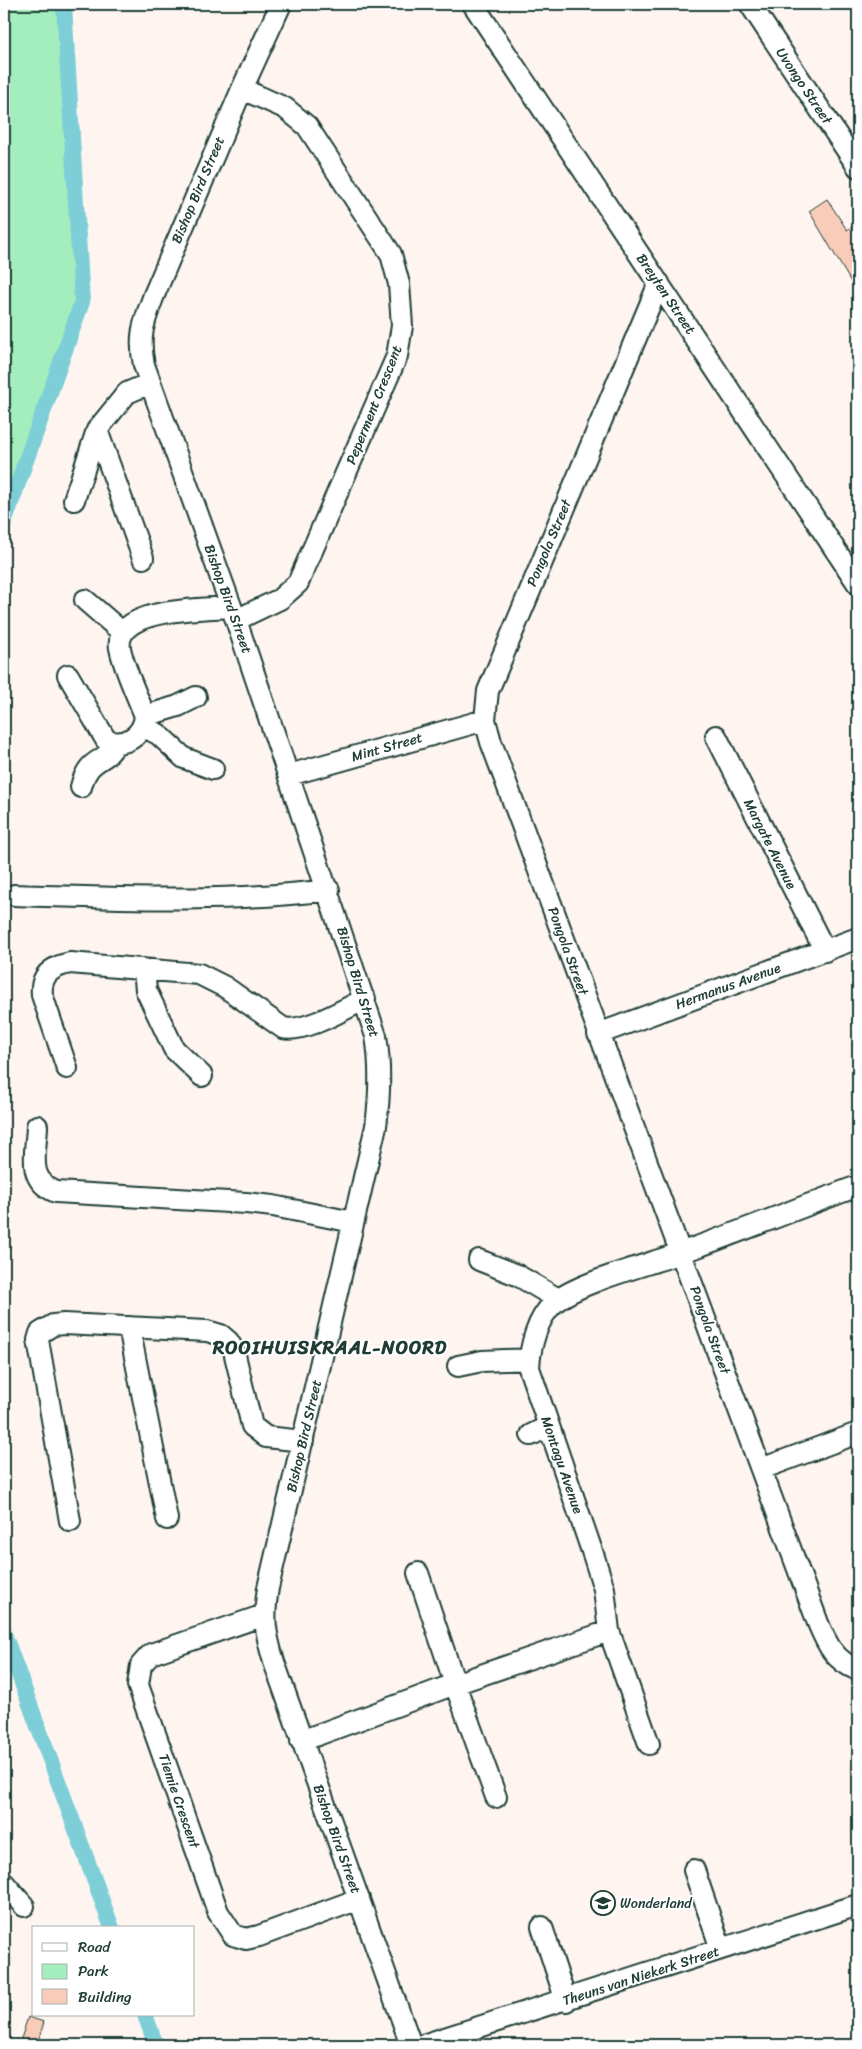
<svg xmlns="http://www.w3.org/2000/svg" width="862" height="2049" font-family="Sriracha,sans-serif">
<rect width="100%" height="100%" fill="#fef5f1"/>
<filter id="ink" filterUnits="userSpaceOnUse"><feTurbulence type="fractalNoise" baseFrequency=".02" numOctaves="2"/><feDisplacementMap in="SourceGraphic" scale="10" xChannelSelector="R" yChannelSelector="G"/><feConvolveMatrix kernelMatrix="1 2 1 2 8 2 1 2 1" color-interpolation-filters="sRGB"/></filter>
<g filter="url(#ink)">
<path fill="#a4eebd" stroke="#629678" d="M4,4H64L82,302L4,523Z"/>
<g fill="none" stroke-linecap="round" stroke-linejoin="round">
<path stroke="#7eced7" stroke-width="16" d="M4,523L82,302L64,4
M4,1634L112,1928
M145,2015L156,2045"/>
</g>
<path fill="#f8ccb9" stroke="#1f3d34" d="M827,199L847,230L858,223V294L809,211Z
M28,2017L44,2022L37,2045H19Z"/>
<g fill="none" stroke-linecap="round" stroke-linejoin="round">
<defs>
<path id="minor" d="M281,4L242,89L154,295C144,322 138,335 144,365L236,620L376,1036C381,1067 380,1095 376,1126L268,1588C263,1619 265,1632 274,1662L411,2045
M473,4L858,584
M750,4L858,167
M659,283L488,691L485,720L491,742L818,1623C827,1645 835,1661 858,1670
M97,430L143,558
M74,500L97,430L127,393L150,383
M85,600L123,633
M236,620L280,599L298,583L397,356L402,326L399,284L391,254L307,126L285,108L242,89
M68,675L106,740C124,748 143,736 145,716C137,695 124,669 120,648C113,607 206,609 231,607
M145,716L178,706L196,697
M144,727L158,734L184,758L213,769
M716,736L825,951
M289,775L485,720
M81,787C89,755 105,765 115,744
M14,895C119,898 225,903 329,890
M144,969L146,990L174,1049L202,1076
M598,1034L858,938
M67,1068L42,995C40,975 51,967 70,963L199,974L225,987L283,1028C305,1033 344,1009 365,999
M37,1126C36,1153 26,1180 56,1192L246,1203L273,1206L353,1222
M479,1260L517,1275L558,1299
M129,1327L167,1519
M458,1366L482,1361L529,1359
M531,1435L549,1426
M761,1469L858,1433
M70,1521L38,1340L40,1333L53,1325L64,1324L207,1331L221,1335L228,1341L234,1351L252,1426L266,1437L303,1441
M418,1573L455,1684L496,1797
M264,1615L151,1654L141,1665L138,1685L218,1912L233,1935L246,1939L259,1936L359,1899
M301,1741L455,1684L609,1631
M649,1744L609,1631L604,1589L594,1557L529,1368C530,1347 537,1318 554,1303C576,1283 647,1265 677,1254C738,1233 798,1208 858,1186
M694,1870L721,1949
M4,1883L24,1906
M542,1927L566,2001
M423,2045L858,1905"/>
</defs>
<use href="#minor" stroke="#1f3d34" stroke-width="24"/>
<use href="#minor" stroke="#fff" stroke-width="20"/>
</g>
</g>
<defs>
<symbol id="school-ring" viewBox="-11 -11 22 22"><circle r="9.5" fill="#fff" stroke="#1f3d34" stroke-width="1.5"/><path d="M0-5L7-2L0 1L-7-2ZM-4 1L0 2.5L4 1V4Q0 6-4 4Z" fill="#1f3d34"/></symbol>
</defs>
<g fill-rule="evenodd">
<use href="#school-ring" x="589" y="1889" width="28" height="28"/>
</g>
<g text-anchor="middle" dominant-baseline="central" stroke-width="4" stroke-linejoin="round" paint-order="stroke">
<g font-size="14" fill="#1f3d34" stroke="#fff">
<text transform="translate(804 86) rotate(56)">Uvongo Street</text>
<text transform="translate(198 190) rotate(-67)">Bishop Bird Street</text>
<text transform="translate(666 294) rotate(56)">Breyten Street</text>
<text transform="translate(374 405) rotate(-68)">Peperment Crescent</text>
<text transform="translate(549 543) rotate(-67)">Pongola Street</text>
<text transform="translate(228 599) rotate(70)">Bishop Bird Street</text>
<text transform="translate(387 747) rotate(-16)">Mint Street</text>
<text transform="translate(770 844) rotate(63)">Margate Avenue</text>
<text transform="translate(568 951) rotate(70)">Pongola Street</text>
<text transform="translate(358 982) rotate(73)">Bishop Bird Street</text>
<text transform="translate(728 986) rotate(-20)">Hermanus Avenue</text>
<text transform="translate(710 1330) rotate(70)">Pongola Street</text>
<text transform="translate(304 1436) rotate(-77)">Bishop Bird Street</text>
<text transform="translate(562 1465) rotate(71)">Montagu Avenue</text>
<text transform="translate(179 1801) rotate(71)">Tiemie Crescent</text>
<text transform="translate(337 1839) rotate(70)">Bishop Bird Street</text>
<text transform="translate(641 1976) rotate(-18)">Theuns van Niekerk Street</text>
</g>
<g font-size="14" fill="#1f3d34" stroke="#fff" text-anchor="start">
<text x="620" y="1903">Wonderland</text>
</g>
<g font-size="19" font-weight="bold" letter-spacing="1" fill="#1f3d34" stroke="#fff">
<text x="330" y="1347">ROOIHUISKRAAL-NOORD</text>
</g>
</g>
<rect width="862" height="2049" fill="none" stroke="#fff" stroke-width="20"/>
<rect x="10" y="10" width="842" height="2029" fill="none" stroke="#1f3d34" stroke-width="2" filter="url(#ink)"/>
<rect x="32" y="1926" width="162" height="90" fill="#ffffff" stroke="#a5b1ae"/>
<rect x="42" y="1943" width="25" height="8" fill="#ffffff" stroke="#a5b1ae"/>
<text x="78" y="1952" font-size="15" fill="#1f3d34">Road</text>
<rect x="42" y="1964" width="25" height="15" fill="#a4eebd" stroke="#a5b1ae"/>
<text x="78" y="1976" font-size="15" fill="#1f3d34">Park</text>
<rect x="42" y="1989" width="25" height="15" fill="#f8ccb9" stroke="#a5b1ae"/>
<text x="78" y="2002" font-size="15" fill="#1f3d34">Building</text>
</svg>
